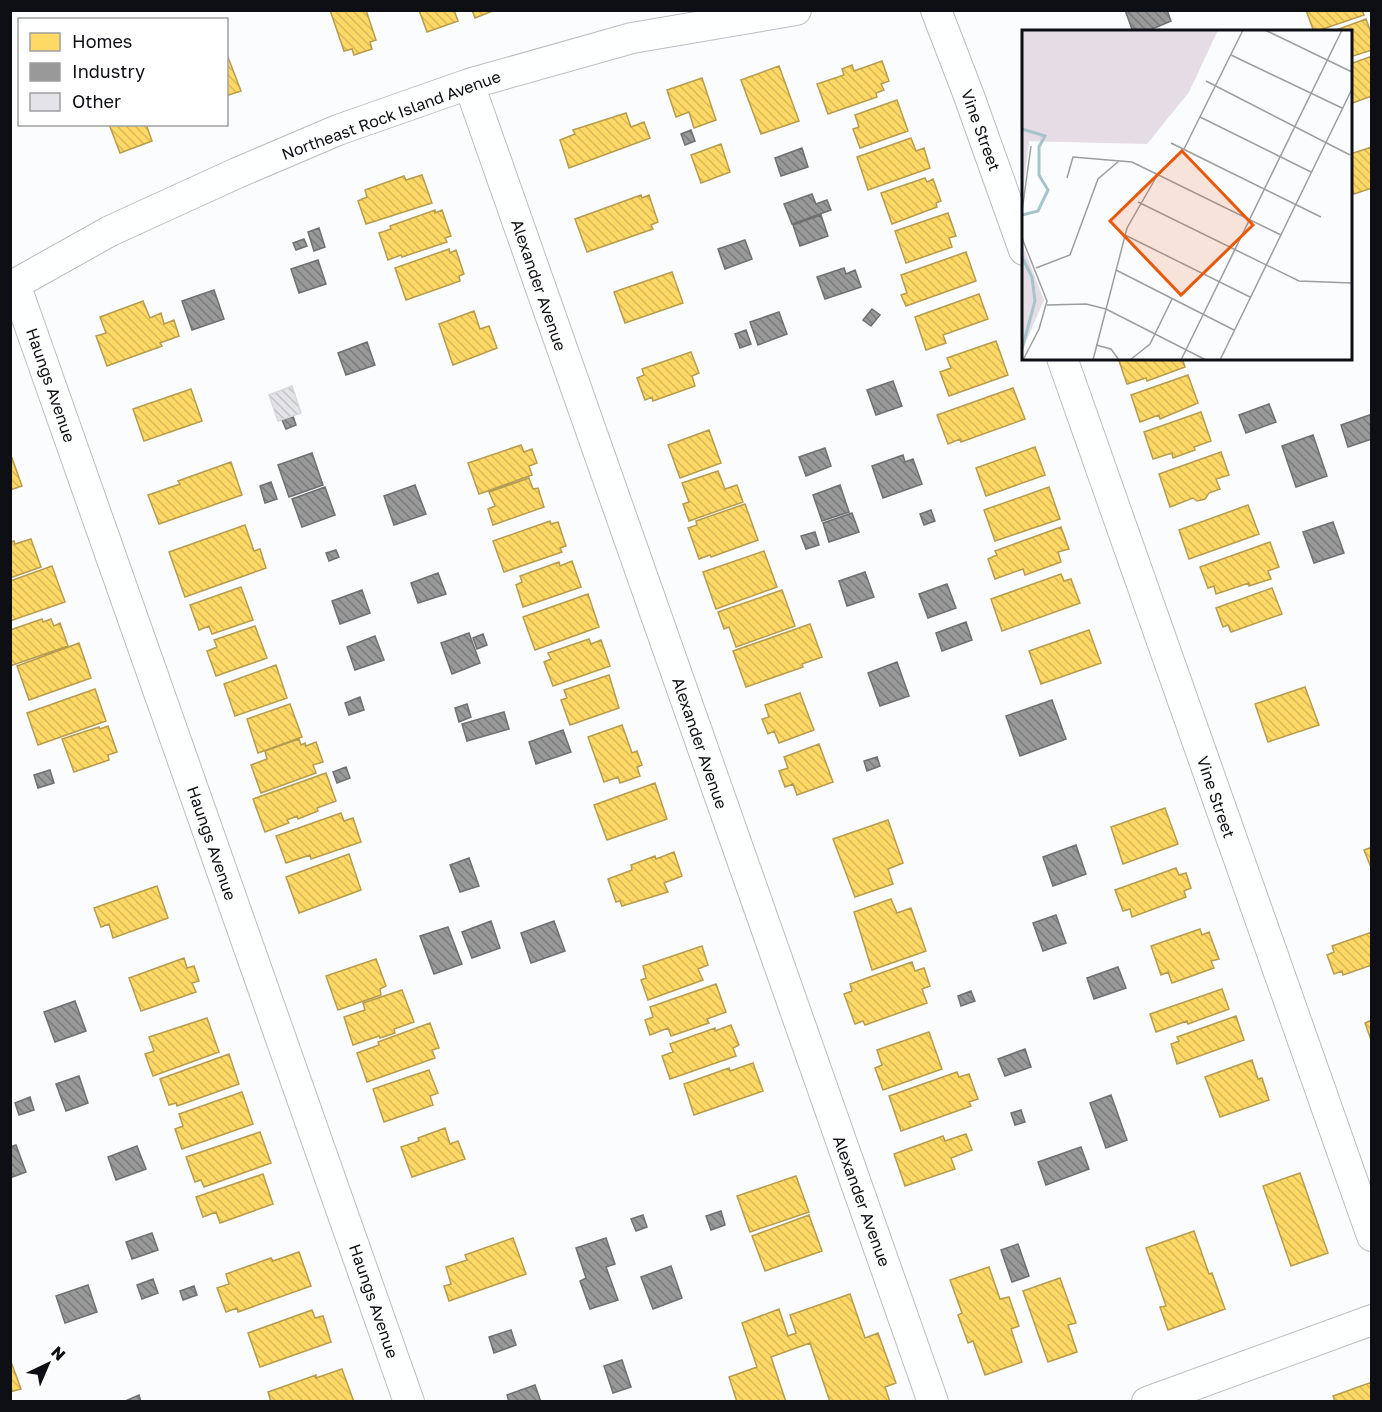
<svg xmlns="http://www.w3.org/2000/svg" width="1382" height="1412" font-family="'Golos Text',sans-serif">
<defs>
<pattern id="homes-back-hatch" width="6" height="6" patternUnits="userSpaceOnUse" patternTransform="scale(1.5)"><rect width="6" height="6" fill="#ffd966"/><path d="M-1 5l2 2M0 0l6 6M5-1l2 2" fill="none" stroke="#d9b958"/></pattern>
<pattern id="industry-back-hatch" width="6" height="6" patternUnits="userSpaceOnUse" patternTransform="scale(1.5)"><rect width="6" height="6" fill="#999"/><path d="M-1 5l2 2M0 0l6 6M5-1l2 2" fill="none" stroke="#7b7b7c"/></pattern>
<pattern id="building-back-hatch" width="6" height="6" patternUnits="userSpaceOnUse" patternTransform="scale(1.5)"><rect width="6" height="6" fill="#e4e4e8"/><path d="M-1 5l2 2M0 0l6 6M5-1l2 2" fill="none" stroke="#c2c2c6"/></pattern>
</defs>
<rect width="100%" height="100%" fill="#fbfcfe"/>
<path fill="url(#homes-back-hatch)" stroke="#b69c4e" stroke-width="1.5" d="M330,10H366L376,40L370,42L372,49L354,55L352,49L344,51Z
M419,10H454L458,21L427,32Z
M472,10H495L475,18Z
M1306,10H1362L1364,15L1314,32Z
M1366,19L1372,36V50L1350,57V32H1331Z
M226,52L241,91L226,96Z
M1372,56V96L1350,104V64Z
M882,61L889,81L881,84L884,90L876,93L877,97L828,114L817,84L844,75L842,69L852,65L854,71Z
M779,66L799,121L761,134L741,80Z
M702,78L716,120L694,128L689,112L676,117L667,90Z
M897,100L908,131L860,148L853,129L859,127L855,115Z
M626,113L631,127L644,122L650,138L569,168L560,140L575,134L573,130Z
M109,124H146L152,141L120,153Z
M911,138L916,151L924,148L930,168L868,190L857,157Z
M721,144L730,172L701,183L691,155Z
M1372,147V188L1354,194L1350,183V154Z
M422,175L432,203L366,224L358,201L367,197L365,190L404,176L406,180Z
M925,178L927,182L933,179L941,201L936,203L937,207L892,224L881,193Z
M641,195L642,198L649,195L658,222L651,225L653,229L587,252L575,219Z
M435,210V213L442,210L451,236L445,238L447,242L402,257L401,255L388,260L379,233L391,229L390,226Z
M948,213L956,236L949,238L952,247L906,263L895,231Z
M449,249L450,253L456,250L464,274L459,276L460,281L406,300L395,268Z
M966,252L976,281L906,306L901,295L907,293L901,275Z
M672,272L683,303L625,323L614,292Z
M979,294L988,319L943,335L946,343L926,350L915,317Z
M143,301L150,318L161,313L164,324L174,320L179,336L160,343L162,346L107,366L96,336L106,333L100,317Z
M474,311L480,329L489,326L497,348L453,365L439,324Z
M996,341L1008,375L949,396L940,372L951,368L947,358Z
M691,352L699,373L692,376L695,386L653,401L652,397L645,400L637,378L644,375L642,369Z
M1118,358H1182L1185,367L1147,381L1146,378L1127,384Z
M1188,375L1198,403L1160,419L1159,415L1140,422L1131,395Z
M1013,388L1025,419L961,442L960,439L948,444L937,415Z
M191,389L202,421L144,441L133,409Z
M1201,412L1211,441L1194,447L1195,450L1173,458L1172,453L1153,459L1144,432Z
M709,430L721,463L680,478L668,445Z
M521,445L524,452L532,449L537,463L529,466L532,475L479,494L468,463Z
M1035,447L1045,475L986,496L976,468Z
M1221,452L1229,475L1216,479L1220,489L1209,493L1205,499L1197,501L1193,498L1170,507L1159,474Z
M12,458L22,486L10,490V459Z
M231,462L242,495L159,524L148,495L180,484L178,481Z
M718,471L725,489L737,485L743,502L689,521L683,504L689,502L682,483Z
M529,478L533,489L538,488L544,507L493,525L488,509L495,506L489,492Z
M1049,487L1060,519L995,541L984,510Z
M745,504L758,540L711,557L710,555L699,559L688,528L697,525L696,521Z
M1248,505L1259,534L1189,559L1179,530Z
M550,521L551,524L558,522L566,546L560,548L562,552L504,572L493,541Z
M245,525L254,551L260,549L266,568L185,597L169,552Z
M1061,527L1069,549L1058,552L1061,562L1025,575L1023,569L995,579L988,559L997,555L995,551Z
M31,539L41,567L10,578V542L14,541L15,544Z
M1270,542L1279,567L1268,571L1271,579L1249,586V583L1216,594L1214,586L1208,588L1200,567Z
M764,551L777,587L716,609L703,572Z
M572,561L581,587L523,607L516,585L522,582L520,576L559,562L560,566Z
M52,566L65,602L10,621V581Z
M1061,574L1064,581L1071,579L1080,603L1002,631L991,599Z
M241,587L253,620L212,634L209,626L199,630L190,605Z
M1272,588L1282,614L1231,632L1228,625L1223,627L1216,608Z
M782,590L795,626L736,647L729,627L724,629L718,612Z
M588,594L599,627L535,650L523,617Z
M42,619L43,622L51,619L54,626L60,623L68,646L10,666V630Z
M810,624L822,657L802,664L803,667L746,687L733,651Z
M255,626L267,658L216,676L207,651L217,647L214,640Z
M1089,630L1101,663L1041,684L1029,651Z
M589,639L591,644L601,640L610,666L553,686L544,662L551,659L548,653Z
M79,643L91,678L29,700L17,666Z
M276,665L287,698L235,716L224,684Z
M609,675L619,708L570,725L561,700L567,698L564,690Z
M1305,687L1319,725L1268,742L1255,704Z
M95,689L106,721L38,745L27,713Z
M800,693L814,730L779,743L774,731L768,734L762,719L769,717L765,705Z
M290,704L302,737L258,753L247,719Z
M622,725L632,753L637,751L642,765L637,767L640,776L620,783L618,777L604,782L588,737Z
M108,726L117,752L108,755L109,760L74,772L62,739L99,727L100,729Z
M299,739L301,745L305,743L306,746L316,742L323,762L313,765L316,773L261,793L251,765L267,759L265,751Z
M819,744L833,782L797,795L793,784L785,787L779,771L788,768L784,757Z
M326,773L336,801L317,808L318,811L298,819L297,816L287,820L289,823L265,832L253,799Z
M655,783L667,819L607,840L594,805Z
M1165,808L1178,844L1123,864L1111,827Z
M341,813L344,821L353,818L361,842L311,859L310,855L286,863L276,836Z
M888,820L903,863L888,869L893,884L855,897L833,839Z
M1372,847V870L1364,850Z
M674,852L682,876L664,883L668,892L622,906L620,901L616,902L608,879L632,870L631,865L655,856L656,859Z
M349,854L361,890L299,913L286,877Z
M1176,868L1179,875L1186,873L1191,888L1184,891L1186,897L1132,917L1130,909L1123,911L1115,890Z
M157,886L168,918L113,938L109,924L101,927L94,908Z
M891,899L897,913L911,908L926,951L872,970L854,912Z
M1200,929L1202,935L1209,932L1219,959L1211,961L1214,968L1172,983L1168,972L1161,975L1151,946Z
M1372,932V965L1343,975L1342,971L1334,974L1327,955L1334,952L1332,946Z
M702,946L708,965L698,969L703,980L648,1000L641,980L646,978L643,966Z
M184,958L187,968L194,966L199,981L192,983L196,992L141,1011L129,978Z
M376,959L386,986L380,989L381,995L338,1010L326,976Z
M912,962L915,971L924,968L930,986L922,989L927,1003L865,1025L863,1021L855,1024L844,994L852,991L850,984Z
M716,984L726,1012L707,1019L709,1023L671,1036L668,1028L650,1035L645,1020L653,1017L650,1007Z
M1222,989L1229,1009L1188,1024L1187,1021L1156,1032L1150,1014Z
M402,990L414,1022L394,1029L395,1033L380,1038L379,1036L353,1045L344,1017L365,1010L363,1003Z
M1236,1016L1244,1040L1177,1064L1171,1044L1179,1041L1177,1037Z
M207,1018L219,1052L153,1076L145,1054L154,1051L149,1037Z
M1372,1020V1040H1371L1365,1023Z
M430,1023L439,1048L432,1050L435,1058L367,1082L357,1053L379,1045L378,1042Z
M731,1025L739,1045L733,1048L736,1056L670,1079L662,1056L673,1052L670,1044L715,1028V1031Z
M929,1032L942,1069L883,1090L875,1068L882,1065L877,1050Z
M229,1054L239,1084L177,1106L176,1103L169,1105L160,1079Z
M1252,1060L1258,1079L1262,1078L1269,1100L1220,1117L1205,1077Z
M753,1063L763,1091L694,1115L684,1084L729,1068L730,1071Z
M429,1070L438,1093L430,1096L433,1105L384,1122L373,1089Z
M957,1072L959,1077L969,1074L978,1099L969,1102L971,1106L901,1131L889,1096Z
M242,1092L253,1124L182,1149L175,1129L183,1126L179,1114Z
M445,1128L450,1144L458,1141L465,1159L412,1177L401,1147L419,1141L418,1138Z
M260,1132L271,1163L204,1187L201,1180L195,1182L186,1157Z
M966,1134L972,1150L951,1158L955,1169L905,1186L894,1154L943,1136L945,1141Z
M1300,1173L1328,1253L1291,1266L1263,1186Z
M263,1174L273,1204L220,1223L216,1212L203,1217L196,1197Z
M796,1176L809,1212L750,1232L737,1196Z
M809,1215L822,1251L765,1271L752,1236Z
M1194,1231L1209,1274L1212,1273L1225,1309L1168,1330L1160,1307L1166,1306L1146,1248Z
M513,1238L526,1274L449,1301L444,1286L451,1284L446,1267L467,1260L465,1255Z
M299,1252L311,1286L238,1312L237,1308L226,1312L217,1288L229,1284L226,1274L271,1258L273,1261Z
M989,1267L1000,1299L1009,1297L1019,1326L1011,1329L1022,1362L985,1375L973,1341L968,1343L958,1315L962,1313L950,1280Z
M1060,1278L1076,1323L1068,1325L1077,1352L1048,1362L1023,1291Z
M850,1294L865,1338L878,1333L896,1383L885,1387L890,1402H830L810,1343L771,1357L786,1402H737L729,1377L757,1367L742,1323L779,1309L788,1336L796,1333L790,1315Z
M312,1310L315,1318L323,1316L331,1342L260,1367L248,1333Z
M10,1359L21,1389L10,1392Z
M342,1369L354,1402H271L268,1392L316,1375V1378Z
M1372,1382V1402H1335L1333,1396Z"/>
<path fill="url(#industry-back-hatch)" stroke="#6f7071" stroke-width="1.5" d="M1125,10H1167L1171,21L1145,32H1133Z
M691,130L695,141L685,145L681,134Z
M802,148L808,167L781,176L775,158Z
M812,194L816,204L827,200L831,210L792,224L784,204Z
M821,215L828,236L800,246L793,225Z
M319,228L325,247L314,251L308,232Z
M304,239L307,246L296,250L293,243Z
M745,240L752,259L725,269L718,249Z
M318,260L326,284L299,293L291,269Z
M844,268L846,274L855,270L861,287L825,299L817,277Z
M214,290L224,319L192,330L182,301Z
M872,309L880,315L871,326L863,320Z
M779,312L787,334L758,345L750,322Z
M746,330L751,344L740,348L735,334Z
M367,342L375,365L346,375L338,353Z
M893,381L902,406L876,415L867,390Z
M1269,404L1276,422L1246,433L1239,415Z
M1372,414V439L1348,447L1341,425Z
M293,416L296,425L286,429L282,420Z
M1313,435L1327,476L1296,487L1282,446Z
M825,448L831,466L806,476L799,457Z
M312,453L323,485L289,497L278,465Z
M903,455L905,462L913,459L922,484L883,498L872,466Z
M271,482L277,499L265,503L260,486Z
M415,485L426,514L394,525L384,496Z
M840,485L849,512L822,521L813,495Z
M325,487L335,515L302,527L292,499Z
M931,510L935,521L924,525L920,514Z
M852,513L859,532L829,542L823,523Z
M1333,522L1344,553L1314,563L1303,532Z
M815,532L819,545L806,549L801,536Z
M336,550L339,557L329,561L326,553Z
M865,572L874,597L847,606L839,581Z
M438,573L446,594L418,603L411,583Z
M947,584L956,608L928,618L919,594Z
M362,590L370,613L340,624L332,601Z
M966,622L972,640L942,651L936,633Z
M469,633L480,663L452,674L441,643Z
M483,634L487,645L477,649L473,638Z
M375,636L384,660L355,670L347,647Z
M897,662L909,696L880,706L868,673Z
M360,697L364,710L349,715L345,703Z
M1052,700L1066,739L1020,756L1006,716Z
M467,704L471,717L459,722L455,708Z
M504,712L509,729L467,741L462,724Z
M563,730L571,752L536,764L529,742Z
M877,757L880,766L867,771L864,761Z
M346,767L350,778L337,783L333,772Z
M50,770L54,783L38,788L34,775Z
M1076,845L1086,874L1053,886L1043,857Z
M469,858L479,886L460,892L450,865Z
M1056,915L1066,943L1043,951L1033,923Z
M491,921L500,948L472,958L462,932Z
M554,921L565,951L531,963L521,933Z
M448,927L462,964L434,974L420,936Z
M1118,967L1126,988L1094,999L1087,978Z
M971,991L975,1001L961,1006L958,996Z
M75,1001L86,1031L55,1042L44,1012Z
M1025,1049L1031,1067L1005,1076L998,1059Z
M79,1076L88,1103L66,1111L56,1084Z
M1111,1095L1127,1140L1106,1148L1090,1103Z
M30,1097L34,1110L19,1115L15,1103Z
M1021,1110L1025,1122L1015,1125L1011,1113Z
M16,1145L26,1172L10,1178V1147Z
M137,1146L146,1169L116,1180L108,1157Z
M1081,1147L1089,1169L1046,1185L1038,1162Z
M721,1211L725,1225L711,1230L706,1216Z
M643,1215L647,1227L636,1231L631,1219Z
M152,1233L158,1250L132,1259L126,1242Z
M606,1238L615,1264L606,1267L618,1300L590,1309L580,1281L586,1278L576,1248Z
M1018,1244L1029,1276L1012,1282L1001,1250Z
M671,1266L682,1298L653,1309L641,1277Z
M153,1279L158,1293L142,1299L137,1285Z
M88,1285L97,1312L65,1323L56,1296Z
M194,1286L197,1295L183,1300L180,1291Z
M511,1330L516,1345L494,1353L489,1337Z
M622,1360L631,1387L613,1393L604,1366Z
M535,1385L541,1402H509L507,1395Z
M139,1395L141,1402H123Z"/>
<path fill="url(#building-back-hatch)" stroke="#d8d8db" stroke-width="1.5" d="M292,386L301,413L278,421L269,395Z"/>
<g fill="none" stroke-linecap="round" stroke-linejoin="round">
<defs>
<path id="street" d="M936,10L969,96L1024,250
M469,84L933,1402
M15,284L409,1402
M10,287L110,231L237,173L338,130L469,84L632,38L796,10
M1062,358L1372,1236
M1147,1402L1372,1320"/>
</defs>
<use href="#street" stroke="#bbbdc0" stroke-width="32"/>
<use href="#street" stroke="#feffff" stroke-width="30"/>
</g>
<g text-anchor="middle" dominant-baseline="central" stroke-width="6" stroke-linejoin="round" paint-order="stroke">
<g font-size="16" fill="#0d0f15" stroke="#fff">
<text transform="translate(391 115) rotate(-20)">Northeast Rock Island Avenue</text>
<text transform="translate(981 130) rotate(70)">Vine Street</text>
<text transform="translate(539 285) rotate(71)">Alexander Avenue</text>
<text transform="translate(51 385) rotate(71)">Haungs Avenue</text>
<text transform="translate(700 743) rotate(71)">Alexander Avenue</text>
<text transform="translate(1216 797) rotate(71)">Vine Street</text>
<text transform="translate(212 843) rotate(71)">Haungs Avenue</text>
<text transform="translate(862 1201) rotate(70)">Alexander Avenue</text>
<text transform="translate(374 1301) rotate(71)">Haungs Avenue</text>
</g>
</g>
<g transform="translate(1022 30)">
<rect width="330" height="330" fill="#fbfcfe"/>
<path d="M0,111H7L0,170ZM0,214L22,270L0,321Z" fill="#e6dce6"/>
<path d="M0,0H196L167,62L125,114L0,111Z" fill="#e6dce6"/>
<path fill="none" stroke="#a6c5cb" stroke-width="3" d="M0,99L23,106L17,117V145L26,160L16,181L0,185M0,227L10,247L13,271L0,319"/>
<path fill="none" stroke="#9c9da1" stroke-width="1.5" d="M243,0L330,42M209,25L320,78M184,51L328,125M178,87L289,142M149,113L299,187M162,119L221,0M45,148L51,127L110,132L259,205M116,172L277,251L330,253M0,181L9,116M103,205L228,267M0,208L25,271L17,299L1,330M14,238L48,225L76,149L97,131M94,240L212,300M25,275L64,274L84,279L184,330M74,315L89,319L97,330M71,330L105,198L136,144M108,330L128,314L150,269M159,330L320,0M198,330L330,59"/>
<path fill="#e8590c" fill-opacity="0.15" stroke="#e8590c" stroke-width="3" d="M160,121L231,195L159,265L88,191Z"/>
<rect width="330" height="330" fill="none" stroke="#0d0f15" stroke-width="3"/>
</g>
<rect width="1382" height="1412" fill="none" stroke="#0d0f15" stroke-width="24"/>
<rect x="18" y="18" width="210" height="108" fill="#ffffff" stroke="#9e9fa1" stroke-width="1.5"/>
<rect x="30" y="33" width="30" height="18" fill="#ffd966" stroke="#9e9fa1" stroke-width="1.5"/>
<text x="72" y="48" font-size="18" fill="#0d0f15">Homes</text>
<rect x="30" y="63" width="30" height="18" fill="#999999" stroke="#9e9fa1" stroke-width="1.5"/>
<text x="72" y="78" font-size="18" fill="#0d0f15">Industry</text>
<rect x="30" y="93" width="30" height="18" fill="#e4e4e8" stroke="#9e9fa1" stroke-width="1.5"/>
<text x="72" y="108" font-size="18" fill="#0d0f15">Other</text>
<g transform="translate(48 1364) rotate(44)" stroke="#ffffff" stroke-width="4.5" paint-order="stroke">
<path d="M0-4.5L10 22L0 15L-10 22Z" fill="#0d0f15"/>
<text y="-9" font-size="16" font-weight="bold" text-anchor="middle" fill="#0d0f15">N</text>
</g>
</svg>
